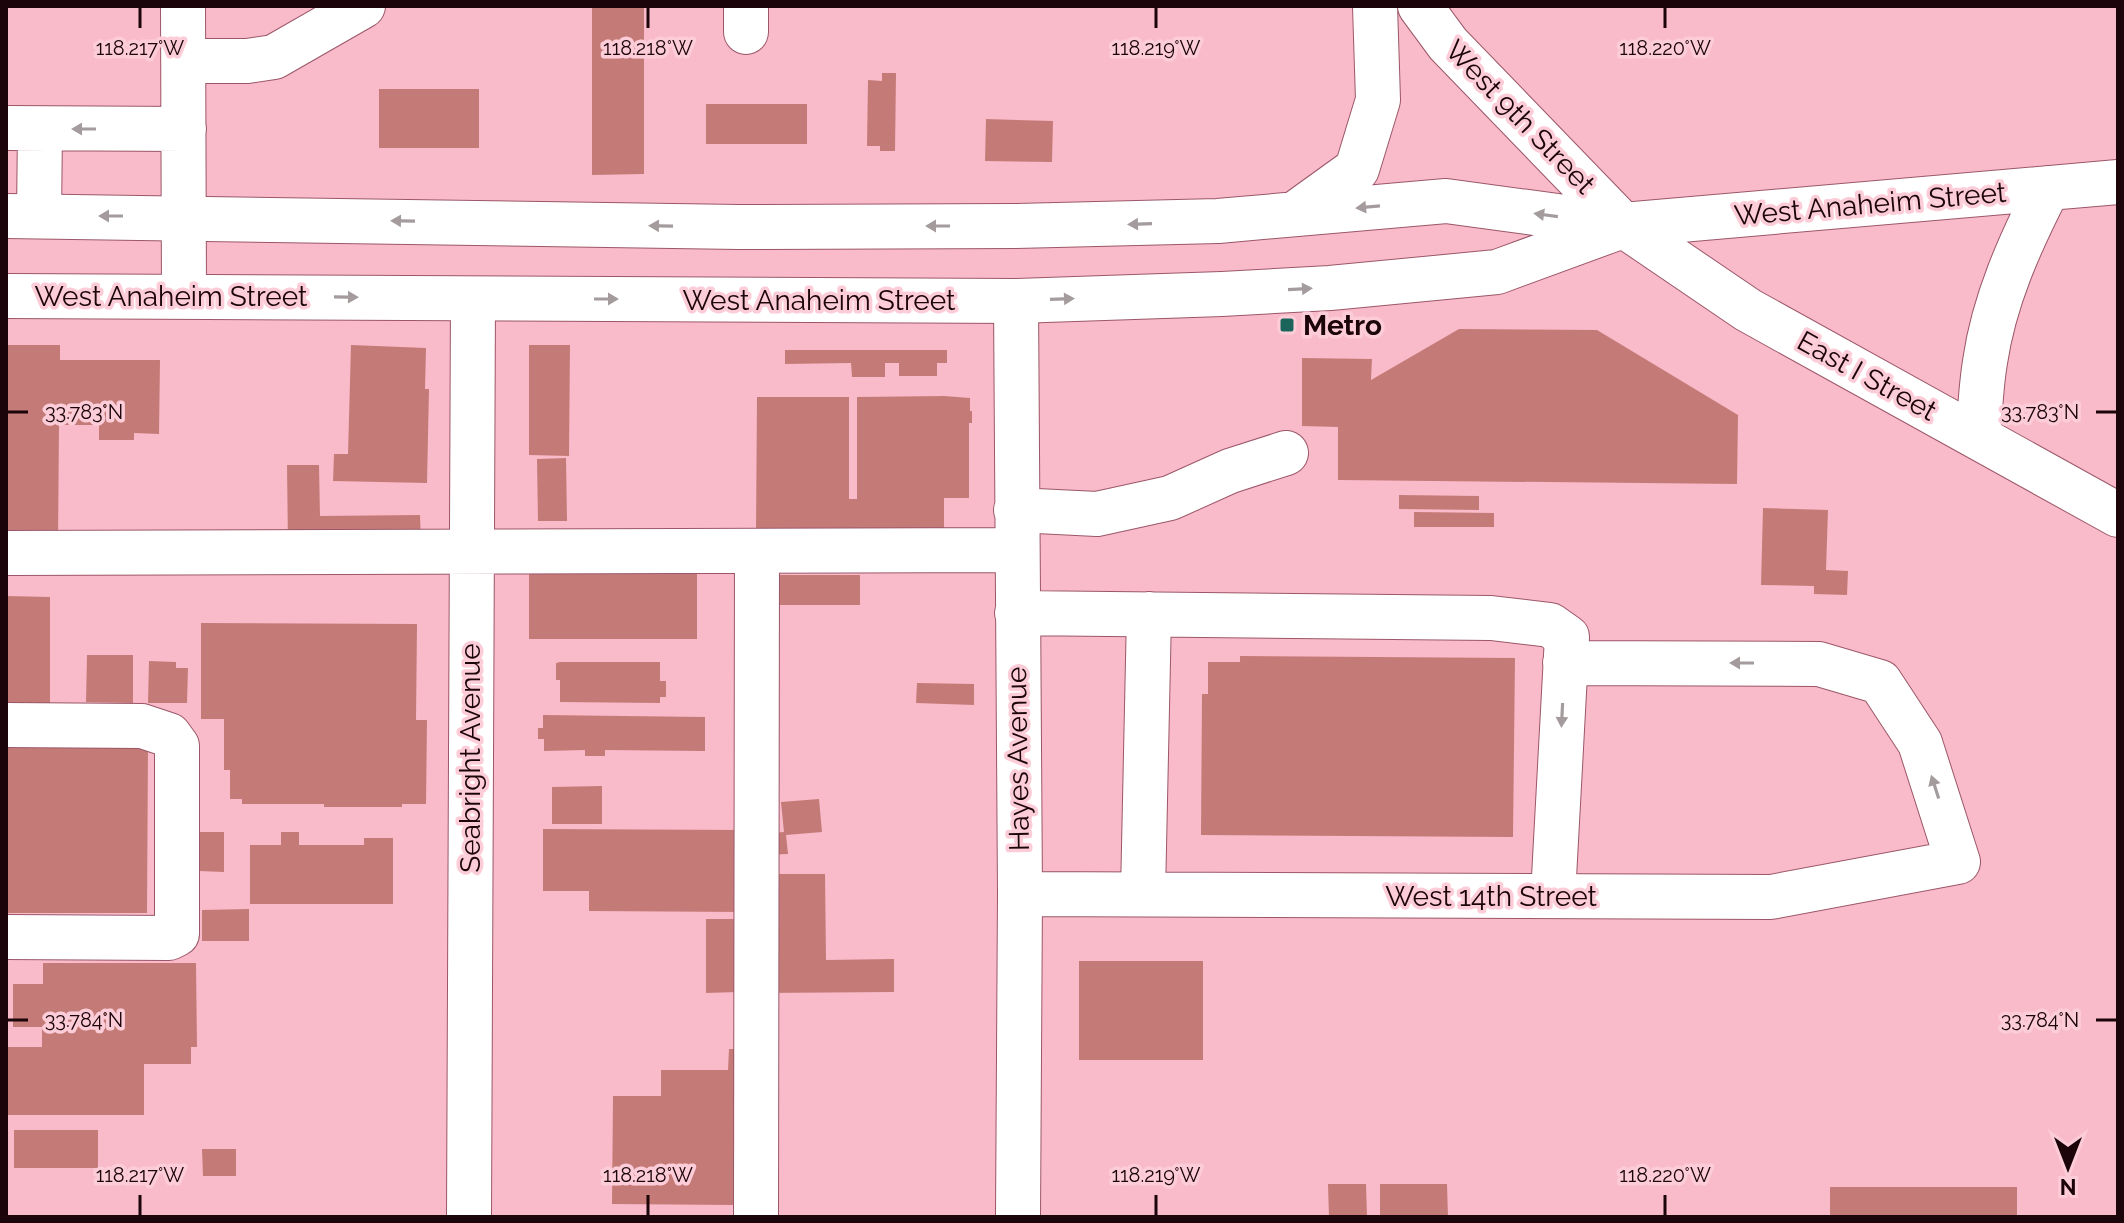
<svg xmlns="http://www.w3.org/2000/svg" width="2124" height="1223" font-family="Raleway,sans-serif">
<rect width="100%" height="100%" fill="#f9bbc9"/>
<path fill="#c47b77" d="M592,7H644V174L592,175Z
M882,73H896L895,151H880V146H867L868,80L882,81Z
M379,89H479V148H379Z
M706,104H807V144H706Z
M986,119L1053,121L1052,162L985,161Z
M1459,329L1597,330L1738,415L1737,484L1338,480V427L1302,426V358L1372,359L1371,380Z
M6,345H60V360H160L159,434L134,433V440H99V425H59L58,541H6Z
M351,345L426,348L425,389H429L427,483L333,481L334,454H348Z
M529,345H570L569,456L529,455Z
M785,350H947V363H937V376H899V363H885V377H852L851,363L785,364Z
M944,396L970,398V411H972V423H969V498H944V546L756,531L757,397H849V499H857V397Z
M566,458L567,521H538L537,459Z
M287,465H319L320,516L420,515L421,543L288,545Z
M1399,495L1479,496V510L1399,509Z
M1763,508L1828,510L1826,570L1848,571L1847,595L1814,594V586L1761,585Z
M1414,512L1494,513V527H1414Z
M529,570H697V639H529Z
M772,575H860V605H772Z
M6,596L50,597V705H6Z
M201,623L417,624L416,720H427L426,804H402V807H324V804H242V799H230V770H224V719H201Z
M87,655H133V703L86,702Z
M1240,656L1515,658L1513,837L1201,835L1202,694H1208V662H1240Z
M149,661L176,662V668H188L187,703H148Z
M560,662H660V681H666V697H660V703L560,702V680H556V663Z
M917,683L974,684V705L916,703Z
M543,715L705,717V751L605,750V756H585V750L544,751V739H538V728H543Z
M6,746H148L147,913H6Z
M602,786V824H552V787Z
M819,799L822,832L786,835L788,854L763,855L760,834L784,832L781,802Z
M543,829L743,830L742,912L589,911V891H543Z
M199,832H224V872L199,871Z
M281,832H299V845H364V838H393V904H250V845H281Z
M772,874H825L826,960L894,959V992L759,993Z
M249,909V941H202V910Z
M706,919H738V992L706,993Z
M1079,961H1203V1060H1079Z
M43,963H196L197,1047H191V1064H144V1115H6V1047H42V1027H13V984H43Z
M729,1049H743L735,1205L612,1204L613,1096H661V1070H728Z
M14,1130H98V1168H14Z
M202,1149H236V1176H203Z
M1328,1184H1366L1367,1217H1329Z
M1380,1184H1447L1448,1217H1380Z
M1830,1187H2017V1217H1830Z"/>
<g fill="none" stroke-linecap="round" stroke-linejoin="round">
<defs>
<path id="minor" d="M183,6L184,295
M746,6V32
M184,61H247L274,57L363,6
M6,128L184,129
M39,216L40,129
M1016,301L1020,894L1018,1217
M1016,510L1097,514L1170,498L1230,471L1286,453
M6,553L1016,550
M1017,613L1491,618L1550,625L1567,637L1553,896
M6,725L142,726L169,735L177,746V934L169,938L6,937
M1020,894L1771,897L1958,862L1920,743L1880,682L1819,664L1565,663
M1143,894L1149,614
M469,1217L473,299
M756,1217L757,551"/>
<path id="major" d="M1420,6L1448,44L1623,225L1748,310L2118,515
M1296,213L1357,169L1378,100L1375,6
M6,216L739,227L1016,226L1218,221L1446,201L1623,225L2118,182
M6,296L1016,301L1222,294L1330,288L1497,272L1617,228
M1978,436C1980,412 1981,386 1985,362C1994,300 2020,243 2048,188"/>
</defs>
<use href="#minor" stroke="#9b5769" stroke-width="46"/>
<use href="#major" stroke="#9b5769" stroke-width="46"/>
<use href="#minor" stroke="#fff" stroke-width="44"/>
<use href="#major" stroke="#fff" stroke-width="44"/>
</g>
<defs><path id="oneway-solid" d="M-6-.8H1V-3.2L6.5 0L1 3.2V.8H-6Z" transform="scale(2)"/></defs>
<g fill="#a49b9d">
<use href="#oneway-solid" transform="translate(84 129) rotate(-180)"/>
<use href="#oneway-solid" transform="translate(1368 207) rotate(175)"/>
<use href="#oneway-solid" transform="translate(1546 215) rotate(-172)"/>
<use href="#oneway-solid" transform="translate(111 216) rotate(-180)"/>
<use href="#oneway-solid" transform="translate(403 221) rotate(-179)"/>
<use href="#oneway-solid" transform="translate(1140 224) rotate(178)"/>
<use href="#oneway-solid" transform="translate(661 226) rotate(-179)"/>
<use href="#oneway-solid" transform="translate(938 226) rotate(180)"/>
<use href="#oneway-solid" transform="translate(1300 289) rotate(-3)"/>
<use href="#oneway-solid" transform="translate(346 297) rotate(1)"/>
<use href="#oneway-solid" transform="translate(606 299)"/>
<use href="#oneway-solid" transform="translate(1062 299) rotate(-2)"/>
<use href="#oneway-solid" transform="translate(1742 663) rotate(-180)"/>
<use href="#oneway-solid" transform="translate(1562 715) rotate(93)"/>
<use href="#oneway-solid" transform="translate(1935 787) rotate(-108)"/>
</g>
<path fill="none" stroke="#1b040a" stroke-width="3" d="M140,8V28M648,8V28M1156,8V28M1665,8V28M8,412H28M2096,412H2116M8,1020H28M2096,1020H2116M140,1195V1215M648,1195V1215M1156,1195V1215M1665,1195V1215"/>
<rect fill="#1b645b" stroke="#fccdd8" stroke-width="3" x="1279" y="317" width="16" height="16" rx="4"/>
<g text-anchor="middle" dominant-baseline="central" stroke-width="7" stroke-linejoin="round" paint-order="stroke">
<g font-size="28" fill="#1b040a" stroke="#fccdd8">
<text transform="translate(1520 117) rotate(46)">West 9th Street</text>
<text transform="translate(1870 204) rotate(-5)">West Anaheim Street</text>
<text x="171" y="296">West Anaheim Street</text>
<text x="819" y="300">West Anaheim Street</text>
<text transform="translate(1867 376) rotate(29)">East I Street</text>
<text transform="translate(470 758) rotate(-90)">Seabright Avenue</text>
<text transform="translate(1018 759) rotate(-91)">Hayes Avenue</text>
<text x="1491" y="896">West 14th Street</text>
</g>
<g font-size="28" font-weight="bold" fill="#1b040a" stroke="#fccdd8" text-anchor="start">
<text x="1303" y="325">Metro</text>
</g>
</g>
<g font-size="20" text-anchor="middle" fill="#1b040a" stroke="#fccdd8" stroke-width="7" stroke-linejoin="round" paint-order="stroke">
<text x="140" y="55">118.217°W</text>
<text x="648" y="55">118.218°W</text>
<text x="1156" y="55">118.219°W</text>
<text x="1665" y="55">118.220°W</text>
<text x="2040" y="419">33.783°N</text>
<text x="84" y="419">33.783°N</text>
<text x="2040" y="1027">33.784°N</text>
<text x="84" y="1027">33.784°N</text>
<text x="140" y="1182">118.217°W</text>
<text x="648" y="1182">118.218°W</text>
<text x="1156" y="1182">118.219°W</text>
<text x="1665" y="1182">118.220°W</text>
</g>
<rect width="2124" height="1223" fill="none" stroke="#1b040a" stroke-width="16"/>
<g transform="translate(2068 1167) rotate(180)" stroke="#fccdd8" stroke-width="6" paint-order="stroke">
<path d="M0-6L14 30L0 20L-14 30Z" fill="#1b040a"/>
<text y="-12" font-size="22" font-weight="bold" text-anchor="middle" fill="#1b040a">N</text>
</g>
</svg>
